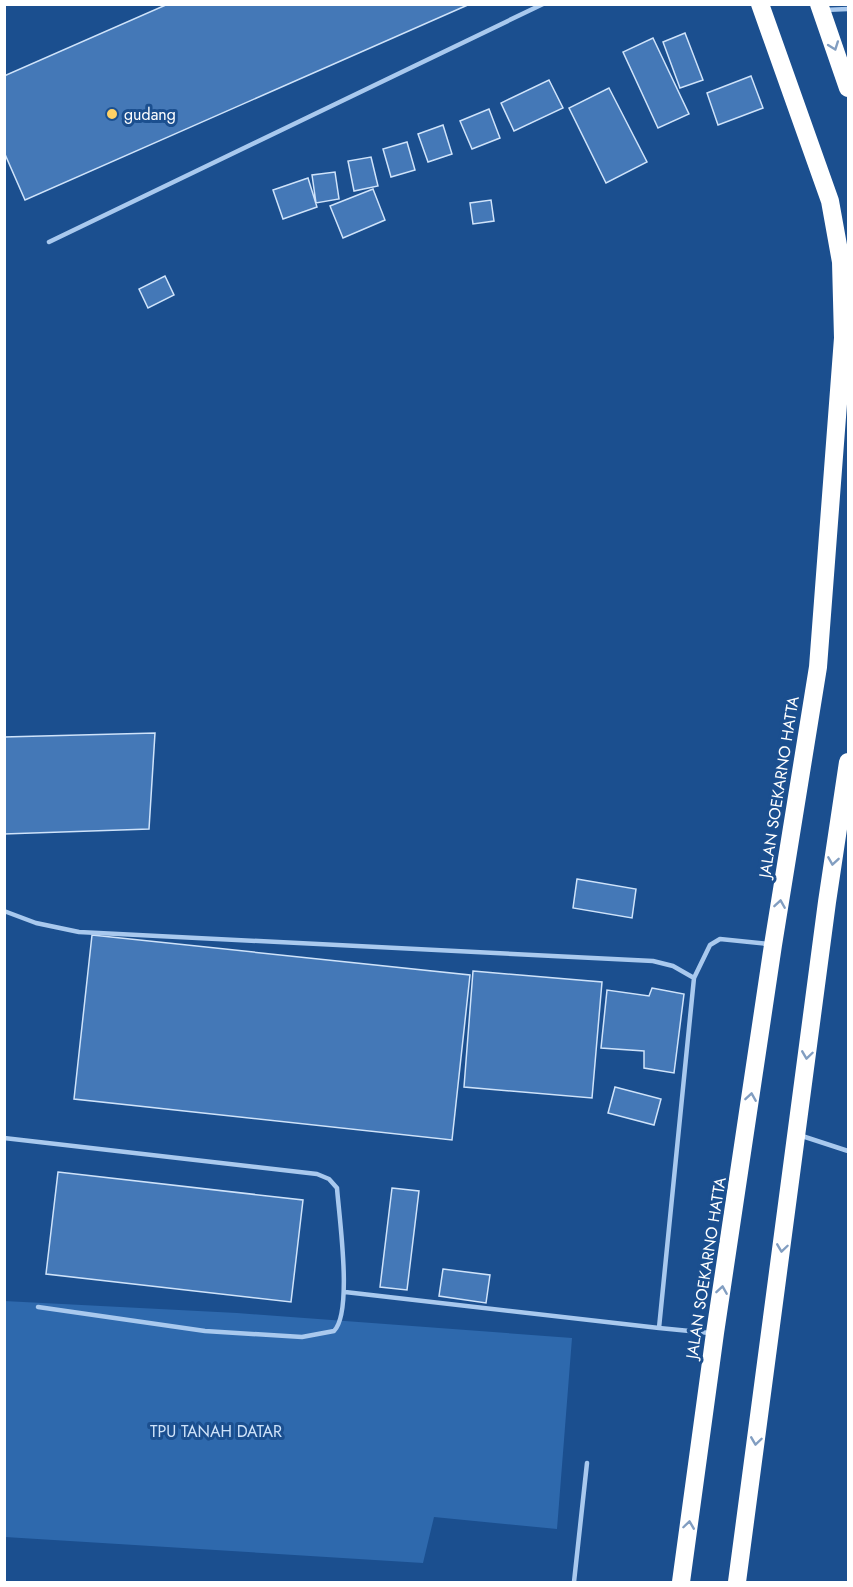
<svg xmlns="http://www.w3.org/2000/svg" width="853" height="1587" font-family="Jost,sans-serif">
<rect width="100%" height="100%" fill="#1b4f8f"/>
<path fill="#2e69ad" d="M4,1301L237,1313L572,1338L557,1529L434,1517L423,1563L5,1537Z"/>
<path fill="#4478b7" stroke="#cfe3fa" stroke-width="1.5" d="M168,4H470L25,200L4,152V76Z
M685,33L703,80L680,88L663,42Z
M653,38L689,114L658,128L623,52Z
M751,76L763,108L718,125L707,93Z
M549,80L563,108L514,131L501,103Z
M609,88L647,162L606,183L569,108Z
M489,109L500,138L472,149L460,121Z
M443,125L452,154L428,162L418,134Z
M407,142L415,170L391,177L383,149Z
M371,157L378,186L354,191L348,161Z
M335,172L339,199L316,203L312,175Z
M308,178L317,207L283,219L273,190Z
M373,189L385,220L343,238L330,206Z
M491,200L494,221L473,224L470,203Z
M165,276L174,295L148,308L139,289Z
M155,733L149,829L4,834V737Z
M577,879L636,889L632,918L573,908Z
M92,935L470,975L452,1140L74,1099Z
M473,971L602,982L592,1098L464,1087Z
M652,988L684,994L674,1073L644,1068V1051L601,1048L607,990L649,996Z
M615,1087L661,1099L654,1125L608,1113Z
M58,1172L303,1200L291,1302L46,1274Z
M392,1188L419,1191L407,1290L380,1287Z
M443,1269L490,1275L486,1303L439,1296Z"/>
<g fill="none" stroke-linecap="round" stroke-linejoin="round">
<path stroke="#a9c9ee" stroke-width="4.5" d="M824,10L848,9
M49,242L543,4
M4,911L36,923L79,932L653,961L673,966L694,978
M799,1135L848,1151
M4,1138L317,1174L329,1179L337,1188C339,1216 353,1312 334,1331L302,1337L205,1331L38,1307
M345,1292L659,1328
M710,1333L659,1328L694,978L710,945L720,939L768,944
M574,1582L587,1463"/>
<path stroke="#fff" stroke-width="18" d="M819,4L848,88
M681,1582L715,1333L773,945L818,667L843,338L841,262L830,201L760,4
M737,1582L827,902L848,762"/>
</g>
<defs><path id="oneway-chevron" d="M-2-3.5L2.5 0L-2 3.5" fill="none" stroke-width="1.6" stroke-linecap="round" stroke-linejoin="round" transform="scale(1.5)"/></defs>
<g stroke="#829ec1">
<use href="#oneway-chevron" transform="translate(834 46) rotate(70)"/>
<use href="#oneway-chevron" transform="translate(833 861) rotate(99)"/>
<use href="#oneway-chevron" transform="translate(780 904) rotate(-81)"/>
<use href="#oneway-chevron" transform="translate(807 1055) rotate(98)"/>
<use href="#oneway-chevron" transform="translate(751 1097) rotate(-81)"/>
<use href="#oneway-chevron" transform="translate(782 1248) rotate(98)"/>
<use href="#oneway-chevron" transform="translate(722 1290) rotate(-81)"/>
<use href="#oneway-chevron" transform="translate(756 1441) rotate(98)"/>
<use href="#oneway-chevron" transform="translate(689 1525) rotate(-82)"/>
</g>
<circle fill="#ffd166" stroke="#1b4f8f" stroke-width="2" cx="112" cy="114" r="6"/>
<g text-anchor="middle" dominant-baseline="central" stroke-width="6" stroke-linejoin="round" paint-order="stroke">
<g font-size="16" fill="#fff" stroke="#1b4f8f" text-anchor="start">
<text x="124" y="114">gudang</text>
</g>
<g font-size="16" fill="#fff" stroke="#1b4f8f">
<text transform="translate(779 787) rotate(-81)">JALAN SOEKARNO HATTA</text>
<text transform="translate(706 1268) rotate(-81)">JALAN SOEKARNO HATTA</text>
</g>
<g font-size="16" fill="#cfe3fa" stroke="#1b4f8f">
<text x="216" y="1431">TPU TANAH DATAR</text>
</g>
</g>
<rect width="853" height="1587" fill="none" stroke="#ffffff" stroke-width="12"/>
</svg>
